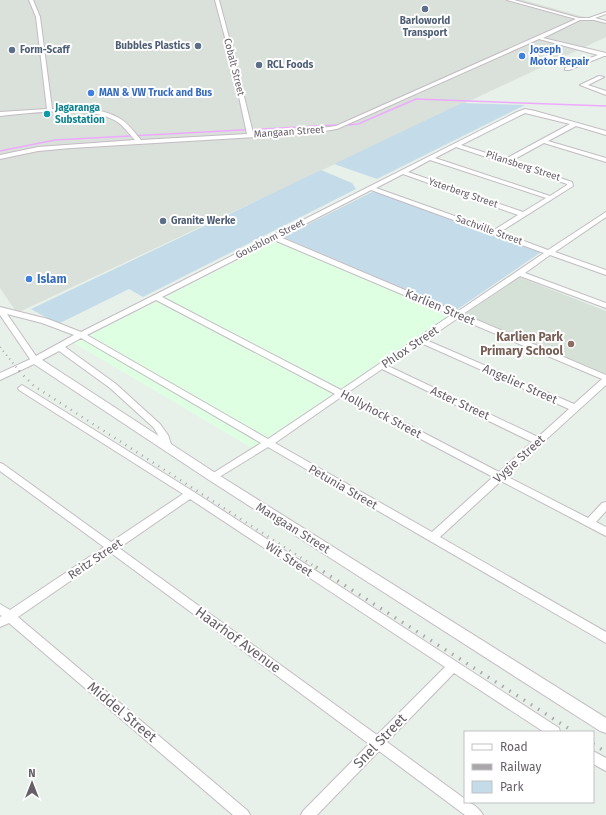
<svg xmlns="http://www.w3.org/2000/svg" width="606" height="815" font-family="'Fira Sans',sans-serif">
<rect width="100%" height="100%" fill="#e7f1e9"/>
<path fill="#dfffe3" d="M276,241L450,315L252,448L74,343Z"/>
<path fill="#dae0da" d="M0,0H523L606,23V37L17,313L0,288Z"/>
<path fill="#d5e1d7" d="M519,277L606,311V374L465,314Z"/>
<path fill="#c4dce9" d="M462,103L525,105L377,179L334,164Z
M321,170L352,183L356,189L143,297L129,289L58,324L31,309Z
M374,191L541,252L455,311L283,237Z"/>
<g fill="none" stroke-linecap="round" stroke-linejoin="round">
<path stroke="#edaaff" stroke-width="1.5" d="M348,125L358,124L416,99L606,106
M0,151L55,140L336,125"/>
<defs>
<path id="minor" d="M29,0H33L40,17L52,109C74,108 100,107 119,118C128,123 135,133 141,140L247,134L232,64L215,0H219L236,64L253,133L306,130L336,126L576,19L507,0H514L579,18H589L606,12V14L595,18L606,21V23L594,20H580L543,38L606,53V56H604L569,70H565V68L598,55L539,39L337,129L306,134L71,148L38,151L0,159V155L38,147L135,140C129,134 123,125 116,121C89,105 31,113 0,116V112L47,109L36,17Z
M599,76L604,77L588,85L606,91V95L580,85Z
M525,109L535,111L606,131V135L576,126L548,141L606,158V162L544,143L511,161L572,182L573,186L500,232L548,250L606,212V217L555,252L606,270V275L550,255L525,273L606,303V308L520,276L463,314L606,375V385L506,476L588,518L602,503L606,502V511L596,522L606,527V536L501,481L440,537L606,632V643L268,447L216,479H210L208,477L210,475L261,443L81,338L65,347L116,384L160,424L168,435L172,447L167,450L164,449L158,435L154,428L110,388L59,351L38,362H32L0,315V307L48,319L81,332L517,112ZM525,113L570,124L505,159L461,145ZM456,147L567,184V185L550,196L435,158ZM430,160L546,198L523,212L408,172ZM403,174L518,215L494,230L376,188ZM371,190L544,253L457,312L280,237ZM274,240L451,315L341,390L162,297ZM156,300L335,394L268,439L87,335ZM7,314L42,323L74,335L36,356ZM458,318L602,379L574,404L426,340ZM421,343L569,409L538,437L388,366ZM382,369L532,442L499,472L347,393ZM341,397L493,477L432,532L275,443Z
M22,385L194,492L559,728L560,732H544L454,673L387,742L465,799V802C472,802 480,809 483,815H465L379,751L317,815H301L303,811L369,744L111,553L18,617L248,811L250,815H233L9,623L0,627V617L2,616L0,615V604L10,610L104,547L0,471V463L3,464L111,542L183,494L19,390L18,388ZM190,499L445,667L377,735L119,548Z
M593,751L606,758V771L593,764Z"/>
<path id="tertiary" d="M35,357L39,358L217,474L606,718V733L600,731L209,480L34,364L0,380V373Z"/>
</defs>
<use href="#minor" stroke="#c3bcc3" stroke-width="2"/>
<use href="#tertiary" stroke="#c3bcc3" stroke-width="2"/>
<use href="#minor" fill="#fff" fill-rule="evenodd"/>
<use href="#tertiary" fill="#fff" fill-rule="evenodd"/>
<path stroke="#aaa7aa" stroke-width="2" stroke-dasharray="1 4" stroke-linecap="butt" d="M0,347L20,372"/>
<path stroke="#aaa7aa" stroke-width="2.5" stroke-dasharray="1 5.5" stroke-linecap="butt" d="M19,371L34,386L317,568"/>
<path stroke="#aaa7aa" stroke-width="3.5" stroke-dasharray="1.5 7" stroke-linecap="butt" d="M316,567L574,732
M593,744L606,752"/>
</g>
<g fill="#5c6f8a" stroke="#fff" stroke-width="1.5">
<circle cx="425" cy="9" r="4"/>
<circle cx="198" cy="46" r="4"/>
<circle cx="12" cy="50" r="4"/>
<circle cx="259" cy="65" r="4"/>
<circle cx="163" cy="221" r="4"/>
</g>
<g fill="#3f7fe0" stroke="#fff" stroke-width="1.5">
<circle cx="522" cy="56" r="4"/>
<circle cx="91" cy="93" r="4"/>
<circle cx="29" cy="279" r="4"/>
</g>
<circle fill="#0f9aa8" stroke="#fff" stroke-width="1.5" cx="47" cy="114" r="4"/>
<circle fill="#8d6e63" stroke="#fff" stroke-width="1.5" cx="571" cy="344" r="4"/>
<g text-anchor="middle" dominant-baseline="central" stroke-width="4" stroke-linejoin="round" paint-order="stroke">
<g font-size="10" font-weight="bold" fill="#4e5e75" stroke="#fff" text-anchor="start">
<text x="425" y="21" text-anchor="middle">Barloworld<tspan x="425" dy="12">Transport</tspan></text>
<text x="190" y="46" text-anchor="end">Bubbles Plastics</text>
<text x="20" y="50">Form-Scaff</text>
<text x="267" y="65">RCL Foods</text>
<text x="171" y="221">Granite Werke</text>
</g>
<g font-size="10" font-weight="bold" fill="#366cbe" stroke="#fff" text-anchor="start">
<text x="530" y="50">Joseph<tspan x="530" dy="12">Motor Repair</tspan></text>
<text x="99" y="93">MAN &amp; VW Truck and Bus</text>
</g>
<g font-size="10" fill="#675f68" stroke="#fff">
<text transform="translate(234 67) rotate(76)">Cobalt Street</text>
<text transform="translate(289 132) rotate(-4)">Mangaan Street</text>
<text transform="translate(523 166) rotate(18)">Pilansberg Street</text>
<text transform="translate(463 193) rotate(19)">Ysterberg Street</text>
<text transform="translate(489 230) rotate(20)">Sachville Street</text>
<text transform="translate(270 239) rotate(-27)">Gousblom Street</text>
</g>
<g font-size="10" font-weight="bold" fill="#0d838f" stroke="#fff" text-anchor="start">
<text x="55" y="108">Jagaranga<tspan x="55" dy="12">Substation</tspan></text>
</g>
<g font-size="12" font-weight="bold" fill="#366cbe" stroke="#fff" text-anchor="start">
<text x="37" y="279">Islam</text>
</g>
<g font-size="12" fill="#675f68" stroke="#fff">
<text transform="translate(440 307) rotate(23)">Karlien Street</text>
<text transform="translate(410 347) rotate(-34)">Phlox Street</text>
<text transform="translate(520 384) rotate(24)">Angelier Street</text>
<text transform="translate(460 403) rotate(25)">Aster Street</text>
<text transform="translate(381 414) rotate(28)">Hollyhock Street</text>
<text transform="translate(519 459) rotate(-42)">Vygie Street</text>
<text transform="translate(343 487) rotate(30)">Petunia Street</text>
<text transform="translate(293 528) rotate(32)">Mangaan Street</text>
<text transform="translate(95 559) rotate(-34)">Reitz Street</text>
<text transform="translate(289 559) rotate(33)">Wit Street</text>
</g>
<g font-size="12" font-weight="bold" fill="#785e54" stroke="#fff" text-anchor="end">
<text x="563" y="337">Karlien Park<tspan x="563" dy="14">Primary School</tspan></text>
</g>
<g font-size="14" fill="#675f68" stroke="#fff">
<text transform="translate(238 640) rotate(36)">Haarhof Avenue</text>
<text transform="translate(122 712) rotate(40)">Middel Street</text>
<text transform="translate(380 741) rotate(-46)">Snel Street</text>
</g>
</g>
<rect x="464" y="731" width="130" height="72" fill="#ffffff" stroke="#c2bfc3"/>
<rect x="472" y="744" width="20" height="6" fill="#ffffff" stroke="#c2bfc3"/>
<text x="500" y="751" font-size="12" fill="#675f68">Road</text>
<rect x="472" y="764" width="20" height="6" fill="#aaa7aa" stroke="#c2bfc3"/>
<text x="500" y="771" font-size="12" fill="#675f68">Railway</text>
<rect x="472" y="781" width="20" height="12" fill="#c4dce9" stroke="#c2bfc3"/>
<text x="500" y="791" font-size="12" fill="#675f68">Park</text>
<g transform="translate(32 783)" stroke="#ffffff" stroke-width="3" paint-order="stroke">
<path d="M0-3L7 15L0 10L-7 15Z" fill="#675f68"/>
<text y="-6" font-size="11" font-weight="bold" text-anchor="middle" fill="#675f68">N</text>
</g>
</svg>
